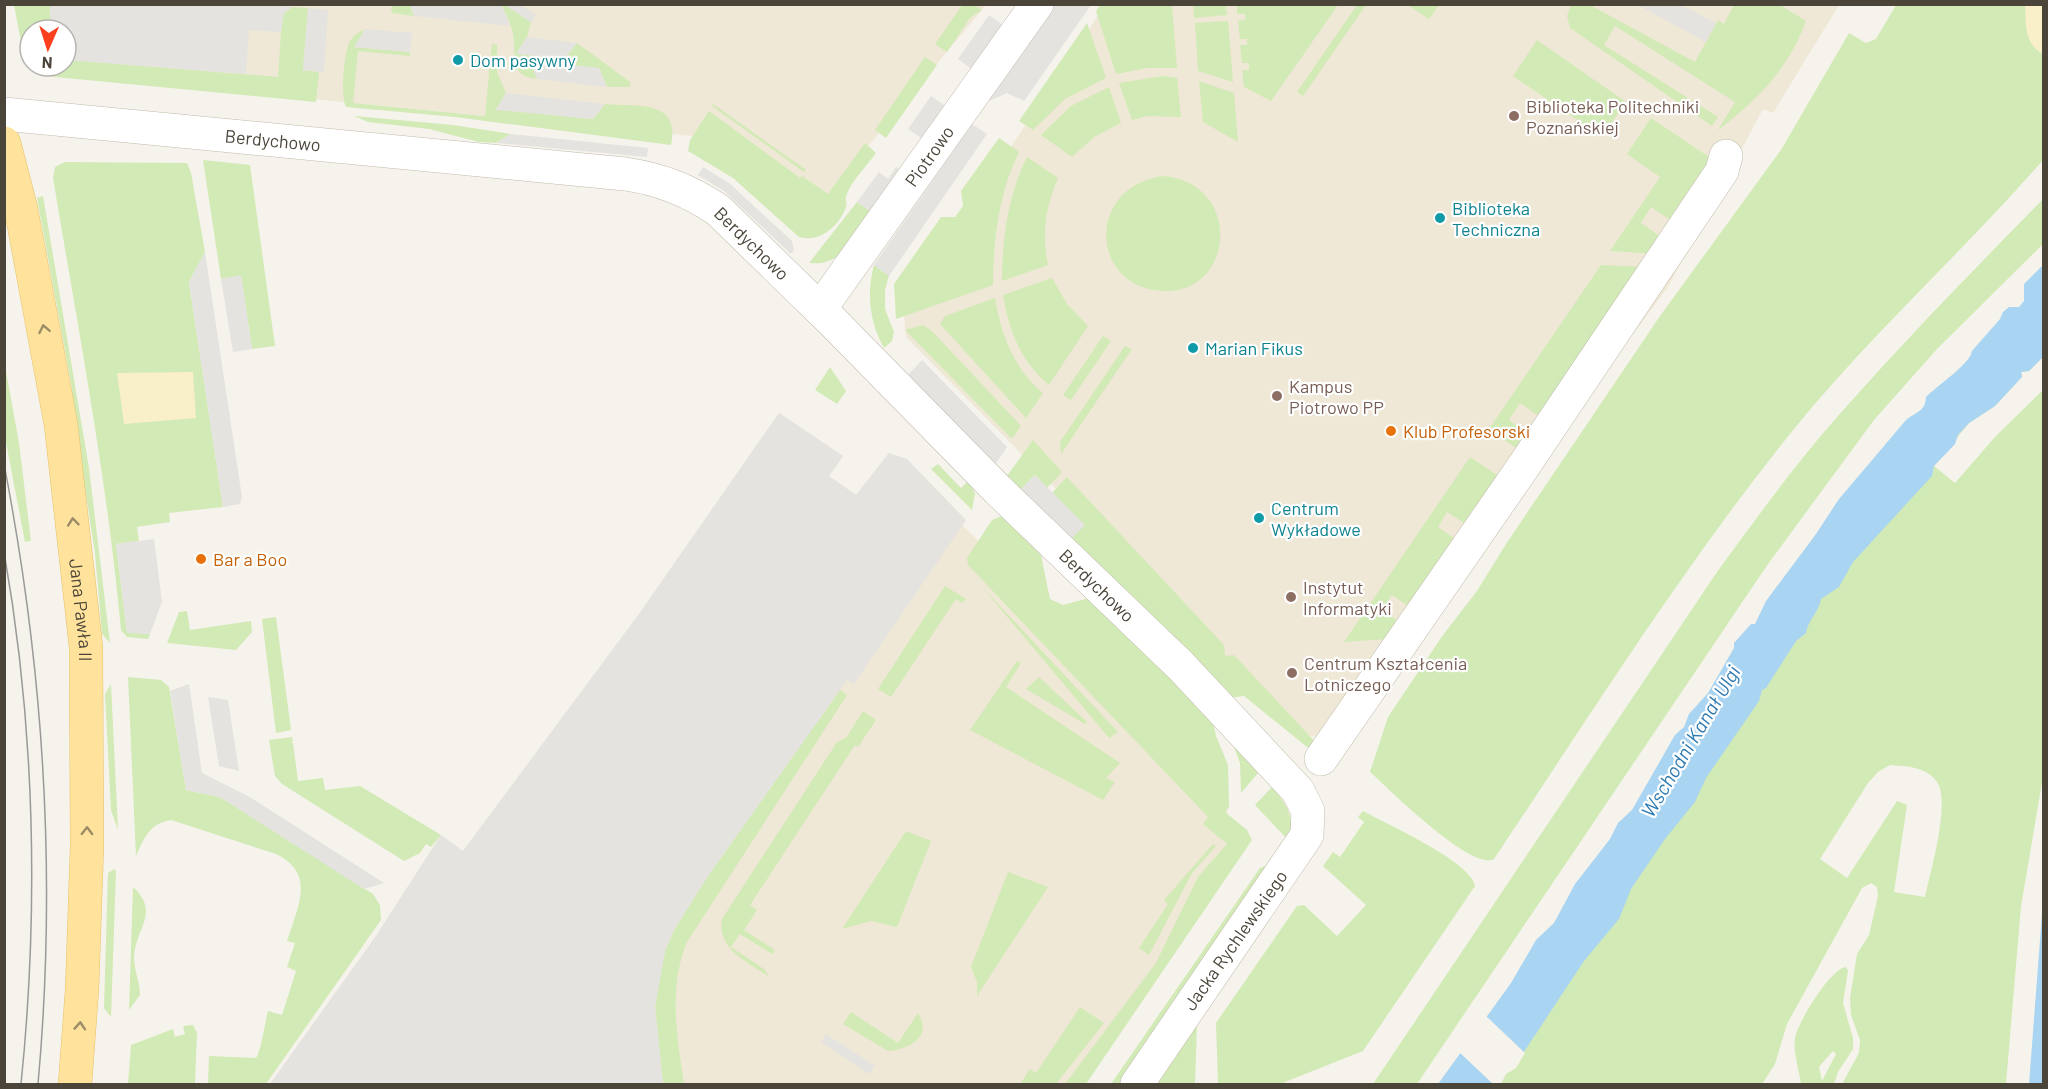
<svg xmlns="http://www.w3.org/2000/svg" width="2048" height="1089" font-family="Barlow,sans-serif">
<rect width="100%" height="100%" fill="#f6f3ec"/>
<path fill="#efe8d6" d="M27,5H986L833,188L810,220L692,136L46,73L66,66V30H30Z
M1105,5H1839L1773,113L1763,109L1668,287L1336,735L1301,737L906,337L903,304L965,216Z
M779,413L843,456L829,476L856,495L889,453L1067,628L1228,798L1226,868L1084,1084H270L376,936L441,835L463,851L639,614Z"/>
<path fill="#d2eab5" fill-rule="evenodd" d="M963,4L974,5L982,10L970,18L947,52L935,44Z
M14,5H50L51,30H30V64L21,42Z
M395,5H410L414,16L392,13L391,8Z
M486,5H505L531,22L527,37L517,53L564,59L577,43L630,82V87H607L599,68L531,61L537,79C507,76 517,54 513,34C511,24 506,15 502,6Z
M1100,5H1172L1177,68H1148L1116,74L1096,11Z
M1193,5H1226L1227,15L1194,18Z
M1237,5H1338L1271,101L1244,87L1242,70H1249V63H1242L1240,45H1247V39H1240L1238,21L1245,20V14H1237Z
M1357,5H1366L1303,96L1297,92Z
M1408,5H1439L1429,19Z
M1571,5H1590L1695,62L1718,20L1724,24L1734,5H1780L1806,21C1788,69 1758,100 1718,130L1735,102L1615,26L1604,45L1718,117L1712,126L1570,28L1567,16Z
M1896,5H2043V160C1963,252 1871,334 1794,429C1684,565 1591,714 1494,859C1471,871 1389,789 1370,772L1388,717L1443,635L1477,591L1506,544L1660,316L1781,150L1849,33L1866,43L1876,39Z
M292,7L308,8L303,70L319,72L316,102L45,76L32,66H66V41L69,46V60L278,77L282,18L284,13Z
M1228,21L1233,82L1198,71L1195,23Z
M1087,23L1106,78L1065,99L1033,130L1019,121Z
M365,29L355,47L410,52V56L358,51L353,103L485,116L492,44L497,45V72L506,93L496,109L593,119L605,104C637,107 681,99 671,145L455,117L346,107C340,96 344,52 350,41C354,35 359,32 365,29Z
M1537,40L1626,102L1602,137L1513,76Z
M925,57L937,65L886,138L875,130Z
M1163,76L1177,78L1181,117L1148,116L1132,120L1119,83Z
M1199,81L1234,93L1238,142L1203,122Z
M1109,87L1121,123L1094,137L1072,157L1041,135L1071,106Z
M713,104L806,170L804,172L712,106Z
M709,111L800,178L802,176L828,194L865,143L876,153C867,166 850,182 846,197C845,202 847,202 846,207C839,227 819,243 799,237L733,178L688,151L690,140Z
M354,116L453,125L511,134L496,143L479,142L429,129L368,122Z
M1651,118L1712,159L1672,221L1651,207L1641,223L1661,237L1656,254L1610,251L1660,177L1627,154Z
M999,138L1019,152C999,193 993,239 993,285L896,319L894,284L941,217H955L963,206L961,191Z
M1027,157L1058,178C1045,208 1042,234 1048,265L1002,281C1002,239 1008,195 1027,157Z
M203,160L250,165L275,346L252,349L241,276L221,279Z
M65,162L187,163L191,173L205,252L189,282L223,507L169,513L170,522L137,527L139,541L116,544L127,632L150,634L148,639L127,637L121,630C107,478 78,328 53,178L55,167Z
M1163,176C1244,183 1235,295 1162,291C1090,287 1085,187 1163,176Z
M43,196L89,468L110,643L102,634L95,553L70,390L72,389L37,198Z
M2043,199V244L1937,349L1874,420L1768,564L1417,1084H1373L1717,572C1750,527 1783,481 1819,438C1890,355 1967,277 2043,199Z
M857,202L873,213C855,237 842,267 809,263Z
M874,265L889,276L885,290V309L894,332L892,341L884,348C870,323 866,294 874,265Z
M1601,265L1646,267L1540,417L1520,403L1509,420L1529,434L1519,450L1489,429Z
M1052,278L1067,304L1088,326L1049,385C1021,362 1009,331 1003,295Z
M995,298C1001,335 1014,369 1043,393L1026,418L940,324L945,316Z
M923,325L932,331L1021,426L1012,439L905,330Z
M1103,336L1111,341L1071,400L1063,395Z
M1125,346L1132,349L1061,454L1060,442Z
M2043,357L2029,371L2021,372L2022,377L1995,406L1969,423L1934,466L1955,483L1995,437L2043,390V777L2021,906L2006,1084H1842L1859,1053L1860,1040L1851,1015L1850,998L1857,954L1869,935L1878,896L1877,887L1871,883L1862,888L1787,1024L1775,1064L1762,1084H1498L1510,1042L1707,764L1935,430ZM1890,765C1906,766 1927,767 1937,782C1951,802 1930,873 1925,897L1894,892L1907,805L1897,801L1847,878L1820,859L1868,783L1878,772Z
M4,360L19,443L31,541L25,542L5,437Z
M830,367L846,391L837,404L815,390Z
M1033,440L1062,472L1047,488L1035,475L1020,490L1007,476Z
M1470,457L1500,477L1467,525L1447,512L1438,527L1458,541L1411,608L1392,595L1382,609L1402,624L1387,639L1344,642Z
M938,464L961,488L969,480L975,494L972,510L931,469Z
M1067,477L1224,645L1225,656L1234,655L1318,745L1307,747L1244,696L1227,698L1070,540L1052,493Z
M1002,516L1041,555L1050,599L1063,605L1089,598L1212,717L1216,736L1228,765L1229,807L1225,812L1247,830L1252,840L1086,1084H1065L1156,963L1198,877L1227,844L1203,824L1208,817L968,565L967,558L992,520Z
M945,586L966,599L962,603L956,599L891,697L878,689Z
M983,588L1118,732L1109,738Z
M187,611L190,630L251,621L252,632L236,650L167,643L179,612Z
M276,617L291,730L276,733L262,619Z
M1017,661L1021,663L1006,687L1120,763L1106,778L1115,782L1103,800L970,730Z
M128,677L161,680L169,687L186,790L220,797L373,894L380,905L381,920L266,1084H208L209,1056L256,1058C261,1052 265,1022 268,1011L282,1015L296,971L287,967L295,943L287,941C297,908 317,874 276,854L171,820C150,823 144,838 136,856Z
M1039,677L1087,722L1085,724L1026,689Z
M111,684L118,830L111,810L105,694Z
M840,690L847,695L687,942C668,988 677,1037 684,1084H663L655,1006L665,951L674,930L708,876Z
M863,711L876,720L858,747L855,745L750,905L757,910L744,930L775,950L772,954L740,934L731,947L764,969L770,977C749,963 716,949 722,919L837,742L846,738Z
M292,737L293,742L290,743H293L298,781L323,778L325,790L360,786L441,835L431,847L426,844L420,853L404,861L282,784L275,776L269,740Z
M1232,742L1259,772L1241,793L1240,763Z
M1272,787C1288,806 1295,816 1289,841L1255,805Z
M1363,811C1385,823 1473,863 1475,886L1363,1051L1280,1084H1218L1216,1023L1297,906L1304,905L1337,936L1366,905L1323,866L1333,852L1340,857L1364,822L1358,817Z
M906,831L931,841L897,927L871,921L842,929Z
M1213,844L1216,846L1192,873L1149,955L1139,948L1168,904L1164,900Z
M1265,866L1270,868L1166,1015L1121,1084H1111L1260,868Z
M114,869L116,871L111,1017L104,1008L108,873Z
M1008,872L1048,887L977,996V982L971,967Z
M133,887C161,913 135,928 134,957C134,970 140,982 140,995L129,1010Z
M1846,967L1848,971L1843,1003L1853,1038V1049L1838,1072L1834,1084H1801C1799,1070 1793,1052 1795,1038C1798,1022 1831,968 1846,967ZM1833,1051L1836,1054L1822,1081L1819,1067Z
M1080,1007L1104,1023L1056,1084H1020L1030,1069L1036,1073Z
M851,1012L898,1043L918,1013C933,1036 910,1049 888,1051L843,1024Z
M193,1025L197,1033L195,1084H128L131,1045L173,1029L175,1037L185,1034L183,1026Z
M1197,1025L1195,1084H1151Z"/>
<path fill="#f9efc9" d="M2025,5H2043V54C2024,44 2026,24 2025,5Z
M193,372L196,418L124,424L117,373Z"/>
<path fill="#e5e3e0" d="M264,4L292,7L284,13L281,32L249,30L246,74L68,60L66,30H51L50,5Z
M486,4L502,6L510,26L414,16L410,5Z
M505,5H521L536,15L531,22Z
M1055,5H1091L1024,101L1007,93L987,102Z
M1638,5H1681L1716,23L1706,42Z
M308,8L328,10L324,72L303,70Z
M989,15L1004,26L973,70L958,59Z
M365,29L412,33L410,52L354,47Z
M527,37L577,43L564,59L516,54Z
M530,61L599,68L607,87L537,79Z
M506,93L605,104L593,119L496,110Z
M931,96L947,107L924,140L908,129Z
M972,124L987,134L889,276L874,265Z
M511,134L648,148L647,157L496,143Z
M703,167L729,183L792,241L794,250L791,254L724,191L698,175Z
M896,167L902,171L873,213L857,202L879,172L888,179Z
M205,252L242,497L240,504L223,507L189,282Z
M241,275L252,349L233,352L221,279Z
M922,360L1007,447L995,465L906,377Z
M779,413L843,456L829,476L856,495L889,453L907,459L966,520L854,684L847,680L708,876L674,930L665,951L655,1006L663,1084H270L376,936L441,835L463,851L639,614Z
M1035,475L1085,525L1070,540L1020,490Z
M154,539L162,602L150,634L127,633L116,544Z
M189,684L202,773L248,796L384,883L364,889L220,797L186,790L170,691Z
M208,697L228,700L239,771L219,766Z
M826,1034L875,1066L869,1074L821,1042Z"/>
<path fill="#a9d4f2" d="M2043,265V357L2029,371L2021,372L2022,377L1995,406L1969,423L1958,435L1955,444L1934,466L1932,476L1853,562L1839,587L1821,599C1819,612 1808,620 1806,633L1796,641L1766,688L1762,690L1759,701L1706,778L1695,802L1665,839L1631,889L1619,919L1584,961L1514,1067H1509L1498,1084H1438L1511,983L1536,940L1554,923L1575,884L1610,839L1618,823L1632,810L1675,735L1684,727L1689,714L1708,693L1734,648V643L1751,624H1755L1766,601L1816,534L1839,499L1906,420C1917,411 1925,412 1926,397C1937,386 1971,363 1972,351L2000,319L2003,312L2009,307H2019L2024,301V284Z
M2043,901V1084H2029Z"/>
<path fill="#f6f3ec" d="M1485,1015L1525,1053L1516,1068L1506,1074L1501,1084H1493L1458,1051Z"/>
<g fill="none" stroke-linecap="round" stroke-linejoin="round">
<defs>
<g id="minor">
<path id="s1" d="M4,114L625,174C660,179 688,190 718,210L833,322L998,490L1181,666L1298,791L1308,811L1307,835L1137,1084"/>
<path id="s2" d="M820,309L1037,4"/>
<path d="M1321,759L1521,470L1722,171L1726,156"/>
</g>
<g id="major">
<path id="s3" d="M4,143L21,209L61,425L86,647L87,846L82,990L75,1084"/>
</g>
</defs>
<use href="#minor" stroke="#c2bbae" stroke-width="34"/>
<use href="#major" stroke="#e6c16a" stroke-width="34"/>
<use href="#minor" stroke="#fff" stroke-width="33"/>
<use href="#major" stroke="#ffe39c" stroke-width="33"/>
<path stroke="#9a9a9a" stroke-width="1.5" d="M4,464C44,670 57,876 38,1084
M4,552C35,726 39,909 21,1084"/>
</g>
<defs><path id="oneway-chevron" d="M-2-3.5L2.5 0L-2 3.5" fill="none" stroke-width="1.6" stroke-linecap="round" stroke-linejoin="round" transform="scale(1.5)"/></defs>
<g stroke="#9c8c66">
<use href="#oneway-chevron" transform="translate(44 329) rotate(-101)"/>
<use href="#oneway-chevron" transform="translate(73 522) rotate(-96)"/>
<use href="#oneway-chevron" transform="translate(87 831) rotate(-89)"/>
<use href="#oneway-chevron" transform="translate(80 1026) rotate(-86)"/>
</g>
<g fill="#0f9aa8" stroke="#fff" stroke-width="2">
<circle cx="458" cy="60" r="6"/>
<circle cx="1440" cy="218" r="6"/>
<circle cx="1193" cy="348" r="6"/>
<circle cx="1259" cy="518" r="6"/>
</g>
<g fill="#8d6e63" stroke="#fff" stroke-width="2">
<circle cx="1514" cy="116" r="6"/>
<circle cx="1277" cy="396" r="6"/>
<circle cx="1291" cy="597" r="6"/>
<circle cx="1292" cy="673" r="6"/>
</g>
<g fill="#e8710a" stroke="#fff" stroke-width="2">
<circle cx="1391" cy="431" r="6"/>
<circle cx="201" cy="559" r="6"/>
</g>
<g text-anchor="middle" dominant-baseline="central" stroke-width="4.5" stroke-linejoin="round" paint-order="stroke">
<g font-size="18" fill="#0d838f" stroke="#fff" text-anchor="start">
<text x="470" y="60">Dom pasywny</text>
<text x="1452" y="208">Biblioteka<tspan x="1452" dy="21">Techniczna</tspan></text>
<text x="1205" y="348">Marian Fikus</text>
<text x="1271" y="508">Centrum<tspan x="1271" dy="21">Wykładowe</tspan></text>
</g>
<g font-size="18" fill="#785e54" stroke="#fff" text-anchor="start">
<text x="1526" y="106">Biblioteka Politechniki<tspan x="1526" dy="21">Poznańskiej</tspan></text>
<text x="1289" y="386">Kampus<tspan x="1289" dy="21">Piotrowo PP</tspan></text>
<text x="1303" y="587">Instytut<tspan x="1303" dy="21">Informatyki</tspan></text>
<text x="1304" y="663">Centrum Kształcenia<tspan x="1304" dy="21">Lotniczego</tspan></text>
</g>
<g font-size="18" fill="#4b4439" stroke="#fff">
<text stroke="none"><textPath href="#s1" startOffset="270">Berdychowo</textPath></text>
<text stroke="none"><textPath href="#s2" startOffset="188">Piotrowo</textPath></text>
<text stroke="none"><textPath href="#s1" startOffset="772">Berdychowo</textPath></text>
<text stroke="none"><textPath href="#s1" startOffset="1258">Berdychowo</textPath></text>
<text stroke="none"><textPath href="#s3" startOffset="474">Jana Pawła II</textPath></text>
<text transform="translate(1235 940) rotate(-55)">Jacka Rychlewskiego</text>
</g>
<g font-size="18" fill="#c56008" stroke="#fff" text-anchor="start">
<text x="1403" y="431">Klub Profesorski</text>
<text x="213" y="559">Bar a Boo</text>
</g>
<g font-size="20" font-style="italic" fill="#2e7ab2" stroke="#fff">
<text transform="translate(1690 741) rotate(-59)">Wschodni Kanał Ulgi</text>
</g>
</g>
<rect width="2048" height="1089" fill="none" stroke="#4b4439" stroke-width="12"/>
<g transform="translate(48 48) rotate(183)"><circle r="28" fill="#ffffff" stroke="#b7b4b0" stroke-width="1.5"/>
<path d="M0-4.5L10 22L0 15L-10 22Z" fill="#fc3f1d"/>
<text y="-9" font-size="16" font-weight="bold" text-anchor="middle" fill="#4b4439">N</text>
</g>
</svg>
